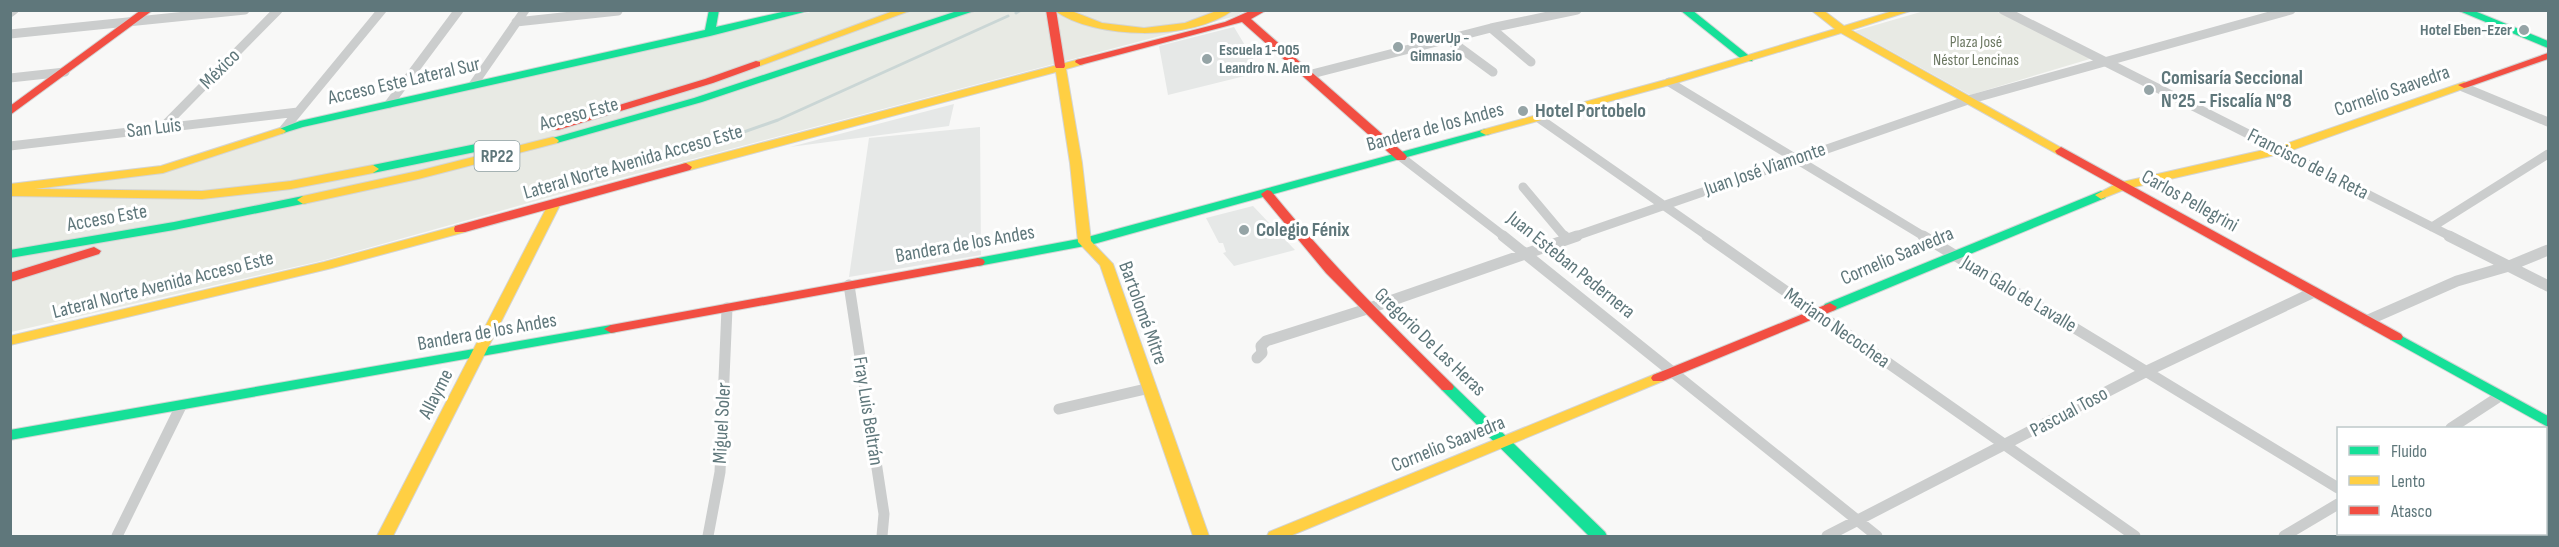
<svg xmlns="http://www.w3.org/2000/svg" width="2559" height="547" font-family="'Sofia Sans Condensed',sans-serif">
<rect width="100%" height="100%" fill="#f8f8f7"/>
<path fill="#e6e8e7" d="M1234,27L1261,72L1168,95L1159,46Z
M954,104L949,126L790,147Z
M980,127L981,255L849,277L869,138Z
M1253,206L1295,250L1234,266L1223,253L1226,252L1223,243H1219L1206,218Z"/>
<path fill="#e8eae4" d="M815,11H1244L1236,16L575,190L325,260L11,332L10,192L147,175L197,162L285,132Z
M1924,11H1996L2093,58L1970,95L1855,31Z"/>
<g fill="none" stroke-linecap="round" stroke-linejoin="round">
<path stroke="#cad6d5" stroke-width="3" d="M1016,13L1021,10
M684,153L778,120L1008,16"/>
<defs>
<path id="fast" d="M709,10H719L716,27L791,10H812L710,36L303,127L280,134L274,131L300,121L705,30Z
M960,10H977L702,102L557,143H549L547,141L549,139L694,98Z
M1680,10H1692L1753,59L1752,61H1744Z
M2457,10H2472L2548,41V48Z
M1486,129L1492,132L1490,134L1090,245L978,266L971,262L978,258L1084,238Z
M476,144L480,145L482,148L480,151L373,173L367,169L373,165Z
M2101,191L2105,192L2107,195L2105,198L1835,310L1830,311L1823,307L1825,304Z
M303,196L307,197L309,200L307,203L174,230L10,258V250L174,222Z
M611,325L618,329L616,332L10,440V430Z
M2396,333L2548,416V427L2391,340L2389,337Z
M1447,382L1452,384L1605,532L1607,536H1589L1442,390L1440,387L1442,384Z"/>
<path id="slow" d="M896,10H912L760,66H752L751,64Z
M1054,10H1069L1102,23L1144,28L1185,23L1219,10H1233C1193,41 1094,40 1054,10Z
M1811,10H1823L1844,26L1896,10H1913L1851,30L2067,151L2061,155L2057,154L1841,33L1673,84L1490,134L1486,135L1480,132L1482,130L1665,80L1835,29Z
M1080,59L1084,60V64L1066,69L1082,163L1091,241L1113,264L1209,536H1193L1100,265L1078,242L1070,163L1056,72L690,170H682L680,167L682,164Z
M2464,82L2470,85L2468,87L2284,153L2126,189L2101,199L2095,195L2118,183L2277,147Z
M280,128L286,131L284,133L163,173L35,189L202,191L291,181L373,165L379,169L373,173L291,189L202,199L10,196V184L161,166Z
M553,137L557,139L559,141L557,143L418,179L303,204L297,200L303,196L418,171Z
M554,201L560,205L393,536H377L548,205Z
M460,225L466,229L465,232L332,268L10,345V336L324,262Z
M1658,373L1663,375L1665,378L1663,381L1290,536H1267L1269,532Z"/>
<path id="jam" d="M141,10H153L10,115V106Z
M1046,10H1056L1065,66L1064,68H1056L1055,66Z
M1252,10H1267L1251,19L1405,154L1407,157L1405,160H1397L1242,22L1080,65L1075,62L1076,60L1225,22Z
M2548,53V59L2468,87L2464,88L2458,85Z
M756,61L760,62V66L713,83L558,130H550L548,128L550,126L705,79Z
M2061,147L2401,334L2403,337L2401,340H2391L2057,154L2055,151Z
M686,163L692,167L690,170L465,232H455L454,229L455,226Z
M1267,190L1271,191C1327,260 1389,322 1452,384L1454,387L1452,390H1442L1326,273L1263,197L1261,194Z
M94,247L101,251L99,254L10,282V273Z
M978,258L983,259L985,262L983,265L611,333L604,329L611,325Z
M1830,303L1837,307L1835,310L1663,381H1653L1651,378L1653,375Z"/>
</defs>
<use href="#fast" stroke="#d3d4d4" stroke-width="2"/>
<use href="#slow" stroke="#d3d4d4" stroke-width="2"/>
<use href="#jam" stroke="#d3d4d4" stroke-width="2"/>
<path stroke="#cbcdcd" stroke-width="9" d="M2003,10L2452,237
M10,13L14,10
M516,22L618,11
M1491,28L1531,62
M10,34L245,10
M1448,39L1493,72
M1308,75L1491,28L1577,10
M10,78L65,72
M1669,82L1925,237
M473,85L525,10
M2463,87L2548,122
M389,104L459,10
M1540,119L1709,237
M163,127L278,10
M284,129L382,10
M10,146L298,112
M1401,157L1505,237
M1523,187L1565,237
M2432,227L2548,154
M1573,237L1968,100L2291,10"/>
<path stroke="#cbcdcd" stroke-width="11" d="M1503,236L1877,536
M1564,236L1566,238
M1707,236L2135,536
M1923,236L2338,488
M2449,236L2548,286
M849,285L884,514L882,536
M2366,321L2457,281L2509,266L2548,250
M1257,358L1262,353L1261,346L1266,341L1367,309L1577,236
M1059,409L1150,388
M2451,428L2500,396
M2414,534L2419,536
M117,536L181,406
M708,536L720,472L727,308
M1827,536L2147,371L2314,292
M2284,536L2338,504"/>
<use href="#fast" fill="#16e098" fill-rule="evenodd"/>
<use href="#slow" fill="#ffcf43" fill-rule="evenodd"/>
<use href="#jam" fill="#f24e42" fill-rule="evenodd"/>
</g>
<g fill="#95a4a6" stroke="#fff" stroke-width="2">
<circle cx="2524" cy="30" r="6"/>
<circle cx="1398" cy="47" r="6"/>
<circle cx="1207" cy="59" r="6"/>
<circle cx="2149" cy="90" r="6"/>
<circle cx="1523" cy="111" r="6"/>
<circle cx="1244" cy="230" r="6"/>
</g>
<g text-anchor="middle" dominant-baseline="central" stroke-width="6" stroke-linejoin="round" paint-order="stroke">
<g font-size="16" font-weight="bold" fill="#5f777b" stroke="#fff" text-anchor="start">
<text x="2512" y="30" text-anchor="end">Hotel Eben-Ezer</text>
<text x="1410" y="38">PowerUp -<tspan x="1410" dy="18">Gimnasio</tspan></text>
<text x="1219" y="50">Escuela 1-005<tspan x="1219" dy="18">Leandro N. Alem</tspan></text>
</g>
<g font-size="16" fill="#6d7963" stroke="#fff">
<text x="1976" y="42">Plaza José<tspan x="1976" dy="18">Néstor Lencinas</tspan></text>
</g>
<rect fill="#fff" stroke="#8fa0a3" stroke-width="1.5" x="474.5" y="141" width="45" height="30" rx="4.5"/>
<g font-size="18" font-weight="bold" fill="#5f777b">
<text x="497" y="156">RP22</text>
</g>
<g font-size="20" fill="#5f777b" stroke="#fff">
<text transform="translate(220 69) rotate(-45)">México</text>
<text transform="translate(404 81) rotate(-13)">Acceso Este Lateral Sur</text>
<text transform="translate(2392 91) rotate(-19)">Cornelio Saavedra</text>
<text transform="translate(579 114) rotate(-15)">Acceso Este</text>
<text transform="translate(1435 127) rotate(-15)">Bandera de los Andes</text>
<text transform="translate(154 128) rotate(-7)">San Luis</text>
<text transform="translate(633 162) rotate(-16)">Lateral Norte Avenida Acceso Este</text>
<text transform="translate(2308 164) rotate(27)">Francisco de la Reta</text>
<text transform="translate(1765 169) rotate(-19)">Juan José Viamonte</text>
<text transform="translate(2190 201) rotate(29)">Carlos Pellegrini</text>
<text transform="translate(107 218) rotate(-10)">Acceso Este</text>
<text transform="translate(965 244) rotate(-10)">Bandera de los Andes</text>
<text transform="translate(1897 256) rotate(-23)">Cornelio Saavedra</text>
<text transform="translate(1571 265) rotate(39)">Juan Esteban Pedernera</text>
<text transform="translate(163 285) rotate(-14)">Lateral Norte Avenida Acceso Este</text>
<text transform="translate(2019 294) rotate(31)">Juan Galo de Lavalle</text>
<text transform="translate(1143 313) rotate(70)">Bartolomé Mitre</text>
<text transform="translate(1837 328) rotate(35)">Mariano Necochea</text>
<text transform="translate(487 332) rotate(-10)">Bandera de los Andes</text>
<text transform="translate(1430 342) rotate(44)">Gregorio De Las Heras</text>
<text transform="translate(436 394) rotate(-63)">Allayme</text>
<text transform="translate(868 411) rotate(81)">Fray Luis Beltrán</text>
<text transform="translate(2069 412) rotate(-28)">Pascual Toso</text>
<text transform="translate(722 423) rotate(-87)">Miguel Soler</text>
<text transform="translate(1448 444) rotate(-22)">Cornelio Saavedra</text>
</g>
<g font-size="20" font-weight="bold" fill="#5f777b" stroke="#fff" text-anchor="start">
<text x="2161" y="78">Comisaría Seccional<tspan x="2161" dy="23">N°25 - Fiscalía N°8</tspan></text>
<text x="1535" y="111">Hotel Portobelo</text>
<text x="1256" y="230">Colegio Fénix</text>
</g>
</g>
<rect width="2559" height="547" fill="none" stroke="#5f777b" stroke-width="24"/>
<rect x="2337" y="427" width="210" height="108" fill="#ffffff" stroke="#bfc9ca" stroke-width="1.5"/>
<rect x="2349" y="446" width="30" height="9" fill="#16e098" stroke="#bfc9ca" stroke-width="1.5"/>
<text x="2391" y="457" font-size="18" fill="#5f777b">Fluido</text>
<rect x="2349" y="476" width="30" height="9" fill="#ffcf43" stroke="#bfc9ca" stroke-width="1.5"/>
<text x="2391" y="487" font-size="18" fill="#5f777b">Lento</text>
<rect x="2349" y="506" width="30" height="9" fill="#f24e42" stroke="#bfc9ca" stroke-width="1.5"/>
<text x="2391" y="517" font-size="18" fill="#5f777b">Atasco</text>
</svg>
